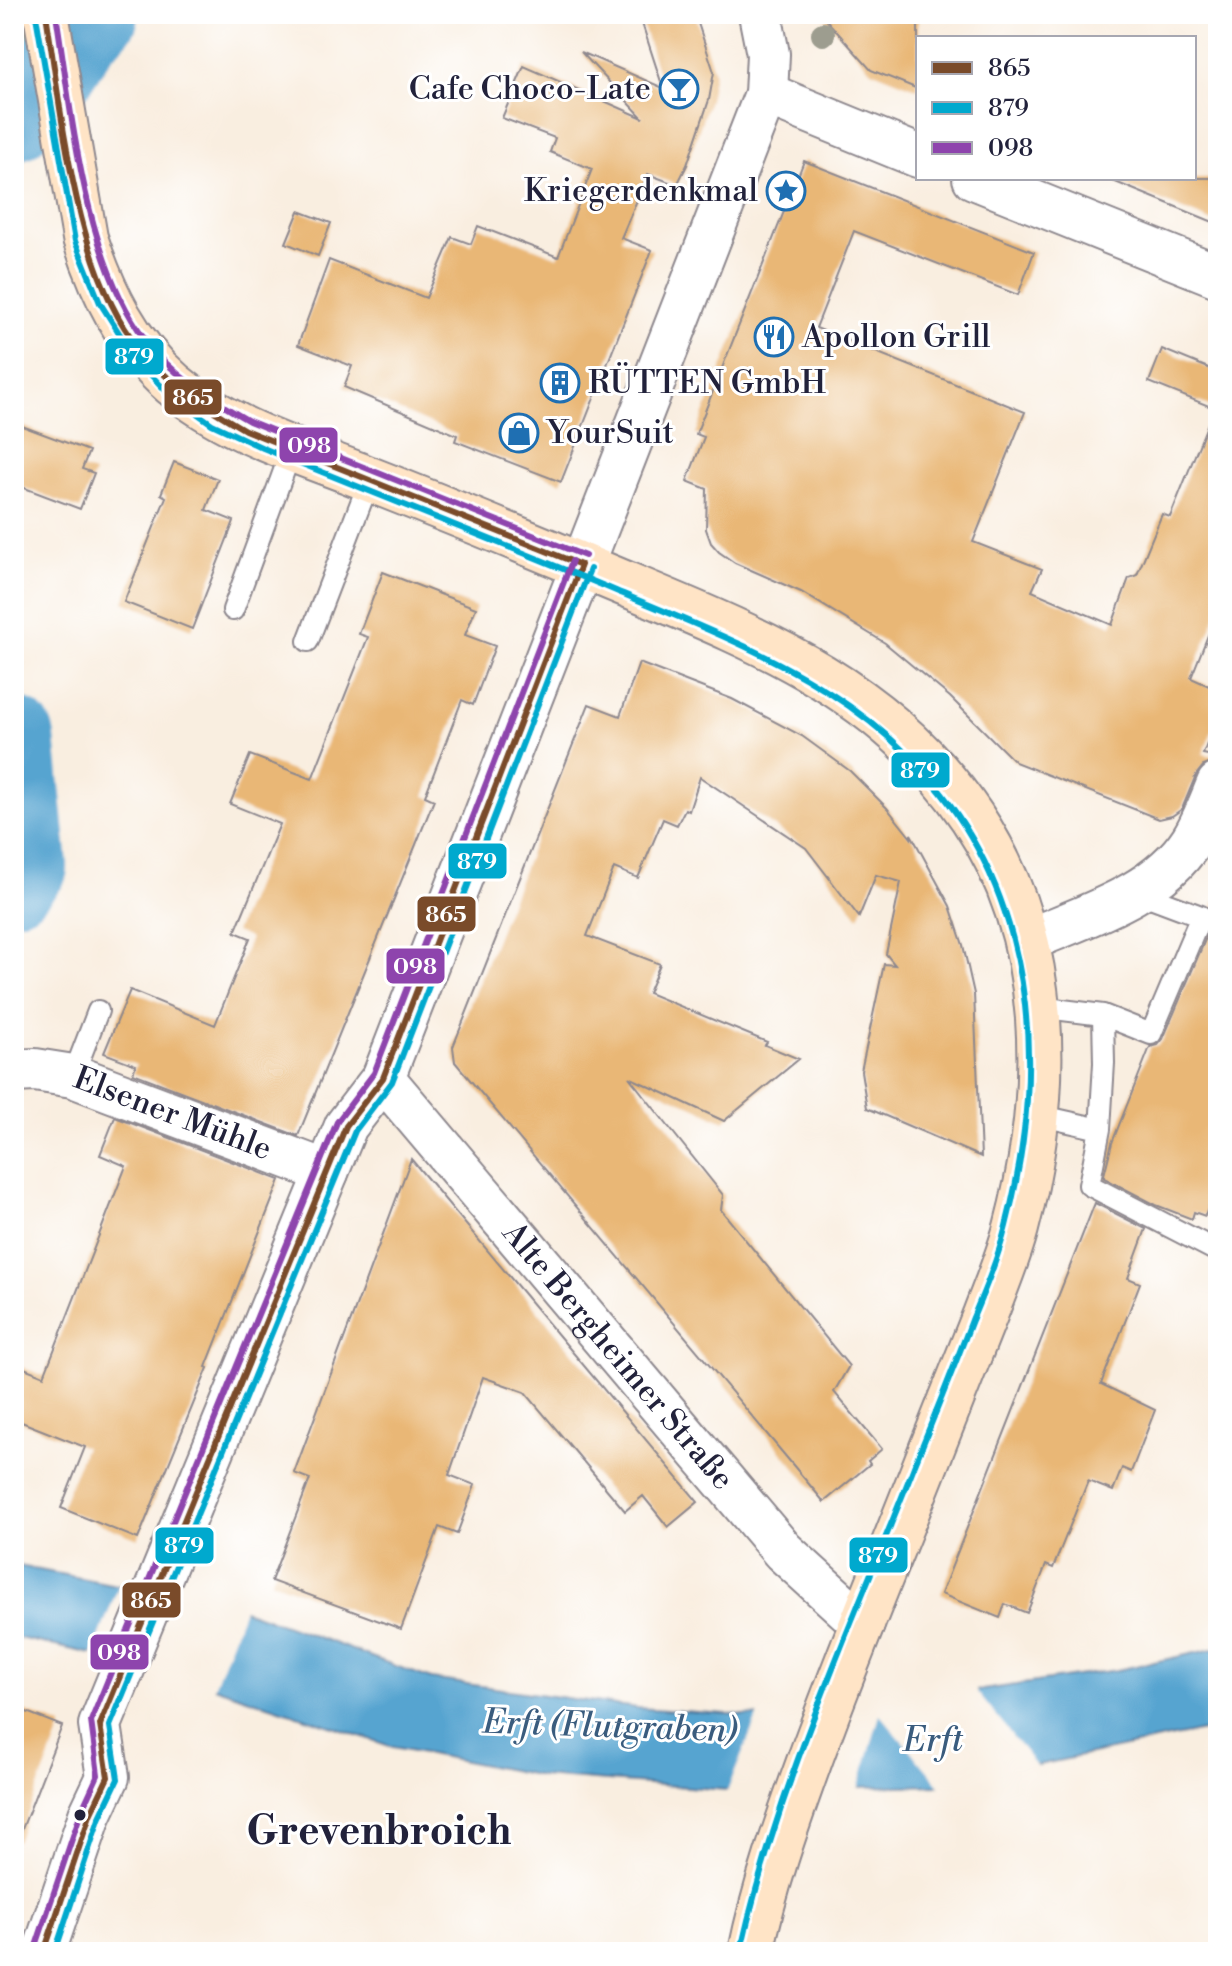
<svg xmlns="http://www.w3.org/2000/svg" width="1232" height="1966" font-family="'Libre Bodoni',serif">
<rect width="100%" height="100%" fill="#fff"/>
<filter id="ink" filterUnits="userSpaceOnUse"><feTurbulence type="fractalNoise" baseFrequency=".0125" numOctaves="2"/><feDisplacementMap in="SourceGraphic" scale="16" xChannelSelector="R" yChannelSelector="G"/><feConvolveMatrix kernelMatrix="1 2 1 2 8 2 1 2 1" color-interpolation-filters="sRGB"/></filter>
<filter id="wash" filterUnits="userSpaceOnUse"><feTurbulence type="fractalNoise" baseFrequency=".006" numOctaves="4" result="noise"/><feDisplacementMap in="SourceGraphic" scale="32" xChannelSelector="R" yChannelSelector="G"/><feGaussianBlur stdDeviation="1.8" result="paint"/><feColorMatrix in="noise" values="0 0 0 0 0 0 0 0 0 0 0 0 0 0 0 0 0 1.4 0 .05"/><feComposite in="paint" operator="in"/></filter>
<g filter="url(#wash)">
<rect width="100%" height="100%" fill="#f9eee0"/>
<path fill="#a7c66e" stroke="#647454" stroke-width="2" d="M14,14H30L43,81L14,117Z"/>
<path fill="#57a4d0" stroke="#3c6386" stroke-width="2" d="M14,1565L244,1610L431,1679L637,1708L757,1716L976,1691L1117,1670L1218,1648V1728L940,1785L728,1790L541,1776L393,1747L214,1687L92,1654L14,1637Z"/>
<path fill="#f9eee0" d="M120,1582L245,1606L213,1690L91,1658Z
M973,1687L1039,1769L943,1789L880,1715L857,1793L726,1794L759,1712Z"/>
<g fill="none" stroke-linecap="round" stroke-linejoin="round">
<path stroke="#57a4d0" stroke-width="82" d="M14,120L44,87L79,33L98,14
M14,738L27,866L14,881"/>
</g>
<g id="blocks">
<path fill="#e9b776" d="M639,14H695L714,72L709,100L687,165L677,185L648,174L621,238L652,250L561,482L455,441L457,435L344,387L352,366L298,345L329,260L426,298L452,237L471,244L478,226L558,257L592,169L550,152L555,138L502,118L524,66L643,118L581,52L663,88Z
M821,14H918V89L871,70Z
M804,161L1034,252L1018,295L854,231L816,328L1025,412L973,542L1042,569L1032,591L1112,625L1129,578L1137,575L1162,514L1170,517L1214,408L1149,382L1162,349L1218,372V610L1191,678L1218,690V716L1203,754L1218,757V761L1203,766L1196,775L1182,809L1172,816L1159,819L1015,762L950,697L885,643L801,592L735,563L719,552L711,543L706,529L707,489L687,481L704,437L696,434Z
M1108,178H1218V224L1108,179Z
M299,211L331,223L318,256L286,243Z
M14,423L89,451L82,469L94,473L80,509L14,484Z
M174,462L218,479L206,510L234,521L192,629L124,602L166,497L161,494Z
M383,572L476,608L465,635L495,646L473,705L462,700L425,796L434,800L298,1136L133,1073L136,1065L104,1053L130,990L215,1025L250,938L235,932L280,824L230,804L250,755L312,779L368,637L359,634Z
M639,663L732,699L802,736L850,771L887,808L911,838V834L950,906L963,945L974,994L981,1157L867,1108L861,1071L884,964L895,965L886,954L901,882L876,875L859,917L806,848L700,777L689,811L685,809L677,825L663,819L638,878L614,868L587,936L660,964L648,993L767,1042L765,1045L799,1059L724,1121L629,1077L723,1195L721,1210L849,1366L834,1392L882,1449L868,1461L870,1464L824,1502L455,1062L453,1047L589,704L620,716Z
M1215,901L1218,902V1184L1205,1216L1194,1212L1192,1219L1156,1205L1104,1178V1175L1112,1143L1150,1047L1158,1045L1163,1039L1213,921L1212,910Z
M115,1117L280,1180L206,1367L208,1368L138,1539L61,1508L85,1447L14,1419V1364L44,1376L126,1166L100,1155Z
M411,1159L698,1502L668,1527L643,1496L625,1511L525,1392L483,1377L449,1475L475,1485L457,1534L439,1527L401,1629L271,1581L310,1479L294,1473Z
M1095,1203L1146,1229L1128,1278L1140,1283L1101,1384L1155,1410L1131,1472L1122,1468L1113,1491L1088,1481L1053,1568L1046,1565L1027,1613L1005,1604L1000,1618L941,1594Z
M14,1707L62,1726L17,1842L14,1841Z"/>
</g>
</g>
<g filter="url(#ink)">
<use href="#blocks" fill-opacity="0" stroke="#8e888e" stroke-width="2"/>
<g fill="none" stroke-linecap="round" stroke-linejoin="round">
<defs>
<path id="lane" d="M233,610L292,449
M308,641L370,479
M1038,1007L1103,1015L1151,1034L1201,916L1137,892
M73,1076L98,1011
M1038,1115L1100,1129L1089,1185L1213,1249L1218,1247
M1100,1129L1104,1063L1103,1015"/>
<g id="street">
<path d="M766,94L918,156"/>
<path d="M974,178L1218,276"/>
<path d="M1026,941C1083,916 1156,896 1192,840C1203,823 1210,803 1218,784"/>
<path id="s1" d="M14,1071L35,1070L73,1076L327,1172"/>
<path id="s2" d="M383,1078L783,1551L863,1624"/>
<path d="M44,1952L90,1815L108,1777L100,1725L346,1126L383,1078L766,94L768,54L760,14"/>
</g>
<path id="secondary" d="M46,14L85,238C103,293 128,345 173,384C229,432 302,452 369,479C451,511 533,545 614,579C753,637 884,686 972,817C1053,938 1052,1092 1016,1228C1008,1258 996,1286 985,1315C968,1358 951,1400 934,1443C892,1551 847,1657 808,1765C786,1826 764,1888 751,1952"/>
</defs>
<use href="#lane" stroke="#8e888e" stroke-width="24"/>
<use href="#street" stroke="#8e888e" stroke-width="46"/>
<use href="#secondary" stroke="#8e888e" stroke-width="48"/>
<use href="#lane" stroke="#fff" stroke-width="20"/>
<use href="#street" stroke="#fff" stroke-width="42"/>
<use href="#secondary" stroke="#ffe4c6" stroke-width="44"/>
<defs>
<path id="bus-1" d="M46,14C62,113 75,270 139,348C168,384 206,407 245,430L581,565
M44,1952L90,1815L108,1777L100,1725L346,1126L383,1078L581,565"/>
<path id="bus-2" d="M36,16L75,241L100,303L135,358L166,391L212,424L263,448C380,496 499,542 616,591C696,624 778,656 849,706C1025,830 1057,1028 1006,1226C998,1258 985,1289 972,1320C953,1370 933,1419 913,1469C851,1627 778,1784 741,1950
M55,1952L99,1819L118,1779L110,1726L355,1131L392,1082L590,569"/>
<path id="bus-3" d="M56,14C72,114 84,258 145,339C172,376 211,399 249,421L585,556
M35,1949L81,1812L98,1775L91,1721L337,1122L374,1073L572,561"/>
</defs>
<use href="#bus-1" stroke="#fff" stroke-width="12"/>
<use href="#bus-2" stroke="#fff" stroke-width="12"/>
<use href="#bus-3" stroke="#fff" stroke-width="12"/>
<use href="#bus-1" stroke="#7a4b2a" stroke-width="6"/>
<use href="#bus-2" stroke="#00a9ce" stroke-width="6"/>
<use href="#bus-3" stroke="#8e44ad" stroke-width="6"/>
</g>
<circle fill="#9d9d8f" cx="823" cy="34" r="12"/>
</g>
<defs>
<symbol id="bar-ring" viewBox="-11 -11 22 22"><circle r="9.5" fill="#fff" stroke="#1f6fb2" stroke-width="1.5"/><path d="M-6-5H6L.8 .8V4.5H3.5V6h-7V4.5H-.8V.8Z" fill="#1f6fb2"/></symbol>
<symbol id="sight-ring" viewBox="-11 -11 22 22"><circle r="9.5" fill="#fff" stroke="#1f6fb2" stroke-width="1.5"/><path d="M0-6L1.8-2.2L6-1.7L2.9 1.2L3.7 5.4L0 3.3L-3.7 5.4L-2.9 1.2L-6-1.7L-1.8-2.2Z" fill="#1f6fb2"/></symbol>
<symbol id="restaurant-ring" viewBox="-11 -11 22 22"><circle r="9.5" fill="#fff" stroke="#1f6fb2" stroke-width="1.5"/><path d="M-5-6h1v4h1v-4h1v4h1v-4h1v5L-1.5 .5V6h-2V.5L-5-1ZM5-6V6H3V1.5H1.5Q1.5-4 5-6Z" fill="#1f6fb2"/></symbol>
<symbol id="building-ring" viewBox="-11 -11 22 22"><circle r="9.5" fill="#fff" stroke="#1f6fb2" stroke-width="1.5"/><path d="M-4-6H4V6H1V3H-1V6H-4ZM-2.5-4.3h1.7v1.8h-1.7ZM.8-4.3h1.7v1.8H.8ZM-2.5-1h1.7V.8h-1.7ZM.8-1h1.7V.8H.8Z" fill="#1f6fb2"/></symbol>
<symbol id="shop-ring" viewBox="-11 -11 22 22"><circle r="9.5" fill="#fff" stroke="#1f6fb2" stroke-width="1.5"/><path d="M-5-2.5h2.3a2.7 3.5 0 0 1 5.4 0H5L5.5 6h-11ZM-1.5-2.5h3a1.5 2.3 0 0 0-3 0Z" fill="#1f6fb2"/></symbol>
</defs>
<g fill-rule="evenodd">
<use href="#bar-ring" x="657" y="67" width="44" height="44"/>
<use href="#sight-ring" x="764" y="169" width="44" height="44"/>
<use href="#restaurant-ring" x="752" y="315" width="44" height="44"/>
<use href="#building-ring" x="538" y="361" width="44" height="44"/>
<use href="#shop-ring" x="497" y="411" width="44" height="44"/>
</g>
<circle fill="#22223b" stroke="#fff" stroke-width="3" cx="80" cy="1815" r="7"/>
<g text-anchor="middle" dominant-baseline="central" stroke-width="6" stroke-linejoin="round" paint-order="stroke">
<g font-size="32" fill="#22223b" stroke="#fff" text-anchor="start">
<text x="651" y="89" text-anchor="end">Cafe Choco-Late</text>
<text x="758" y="191" text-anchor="end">Kriegerdenkmal</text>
<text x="802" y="337">Apollon Grill</text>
<text x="588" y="383">RÜTTEN GmbH</text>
<text x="547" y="433">YourSuit</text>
</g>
<g font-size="32" fill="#22223b" stroke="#fff">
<text stroke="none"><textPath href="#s1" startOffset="166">Elsener Mühle</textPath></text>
<text stroke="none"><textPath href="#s2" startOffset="364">Alte Bergheimer Straße</textPath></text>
</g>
<g font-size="34" font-style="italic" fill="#3a5c7e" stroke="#fff">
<text transform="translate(610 1727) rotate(2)">Erft (Flutgraben)</text>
<text x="933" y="1741">Erft</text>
</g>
<g font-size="40" font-weight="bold" fill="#22223b" stroke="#fff">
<text x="379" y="1832">Grevenbroich</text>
</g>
</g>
<g stroke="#fff" stroke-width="3">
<rect x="104" y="337" width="61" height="39" rx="8" fill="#00a9ce"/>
<rect x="163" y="378" width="60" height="38" rx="8" fill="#7a4b2a"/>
<rect x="278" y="426" width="61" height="38" rx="8" fill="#8e44ad"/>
<rect x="890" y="751" width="61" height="38" rx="8" fill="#00a9ce"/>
<rect x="447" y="842" width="61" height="38" rx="8" fill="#00a9ce"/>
<rect x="416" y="895" width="61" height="38" rx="8" fill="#7a4b2a"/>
<rect x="385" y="947" width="61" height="38" rx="8" fill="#8e44ad"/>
<rect x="154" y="1526" width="61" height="39" rx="8" fill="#00a9ce"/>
<rect x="848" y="1536" width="61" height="38" rx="8" fill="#00a9ce"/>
<rect x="121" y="1581" width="61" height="38" rx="8" fill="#7a4b2a"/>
<rect x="89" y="1633" width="61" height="38" rx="8" fill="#8e44ad"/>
</g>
<g font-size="22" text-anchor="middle" font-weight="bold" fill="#fff">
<text x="134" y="364">879</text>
<text x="193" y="405">865</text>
<text x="309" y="453">098</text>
<text x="920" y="778">879</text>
<text x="477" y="869">879</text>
<text x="446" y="922">865</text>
<text x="415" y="974">098</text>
<text x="184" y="1553">879</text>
<text x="878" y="1563">879</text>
<text x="151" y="1608">865</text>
<text x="119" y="1660">098</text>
</g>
<rect width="1232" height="1966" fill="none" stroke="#fff" stroke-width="48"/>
<rect x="916" y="36" width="280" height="144" fill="#ffffff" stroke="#a7a7b1" stroke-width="2"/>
<rect x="932" y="62" width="40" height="12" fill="#7a4b2a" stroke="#a7a7b1" stroke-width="2"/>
<text x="988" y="76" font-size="24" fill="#22223b">865</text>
<rect x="932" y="102" width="40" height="12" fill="#00a9ce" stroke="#a7a7b1" stroke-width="2"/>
<text x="988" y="116" font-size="24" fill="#22223b">879</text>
<rect x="932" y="142" width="40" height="12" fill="#8e44ad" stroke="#a7a7b1" stroke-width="2"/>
<text x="988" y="156" font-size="24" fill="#22223b">098</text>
</svg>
